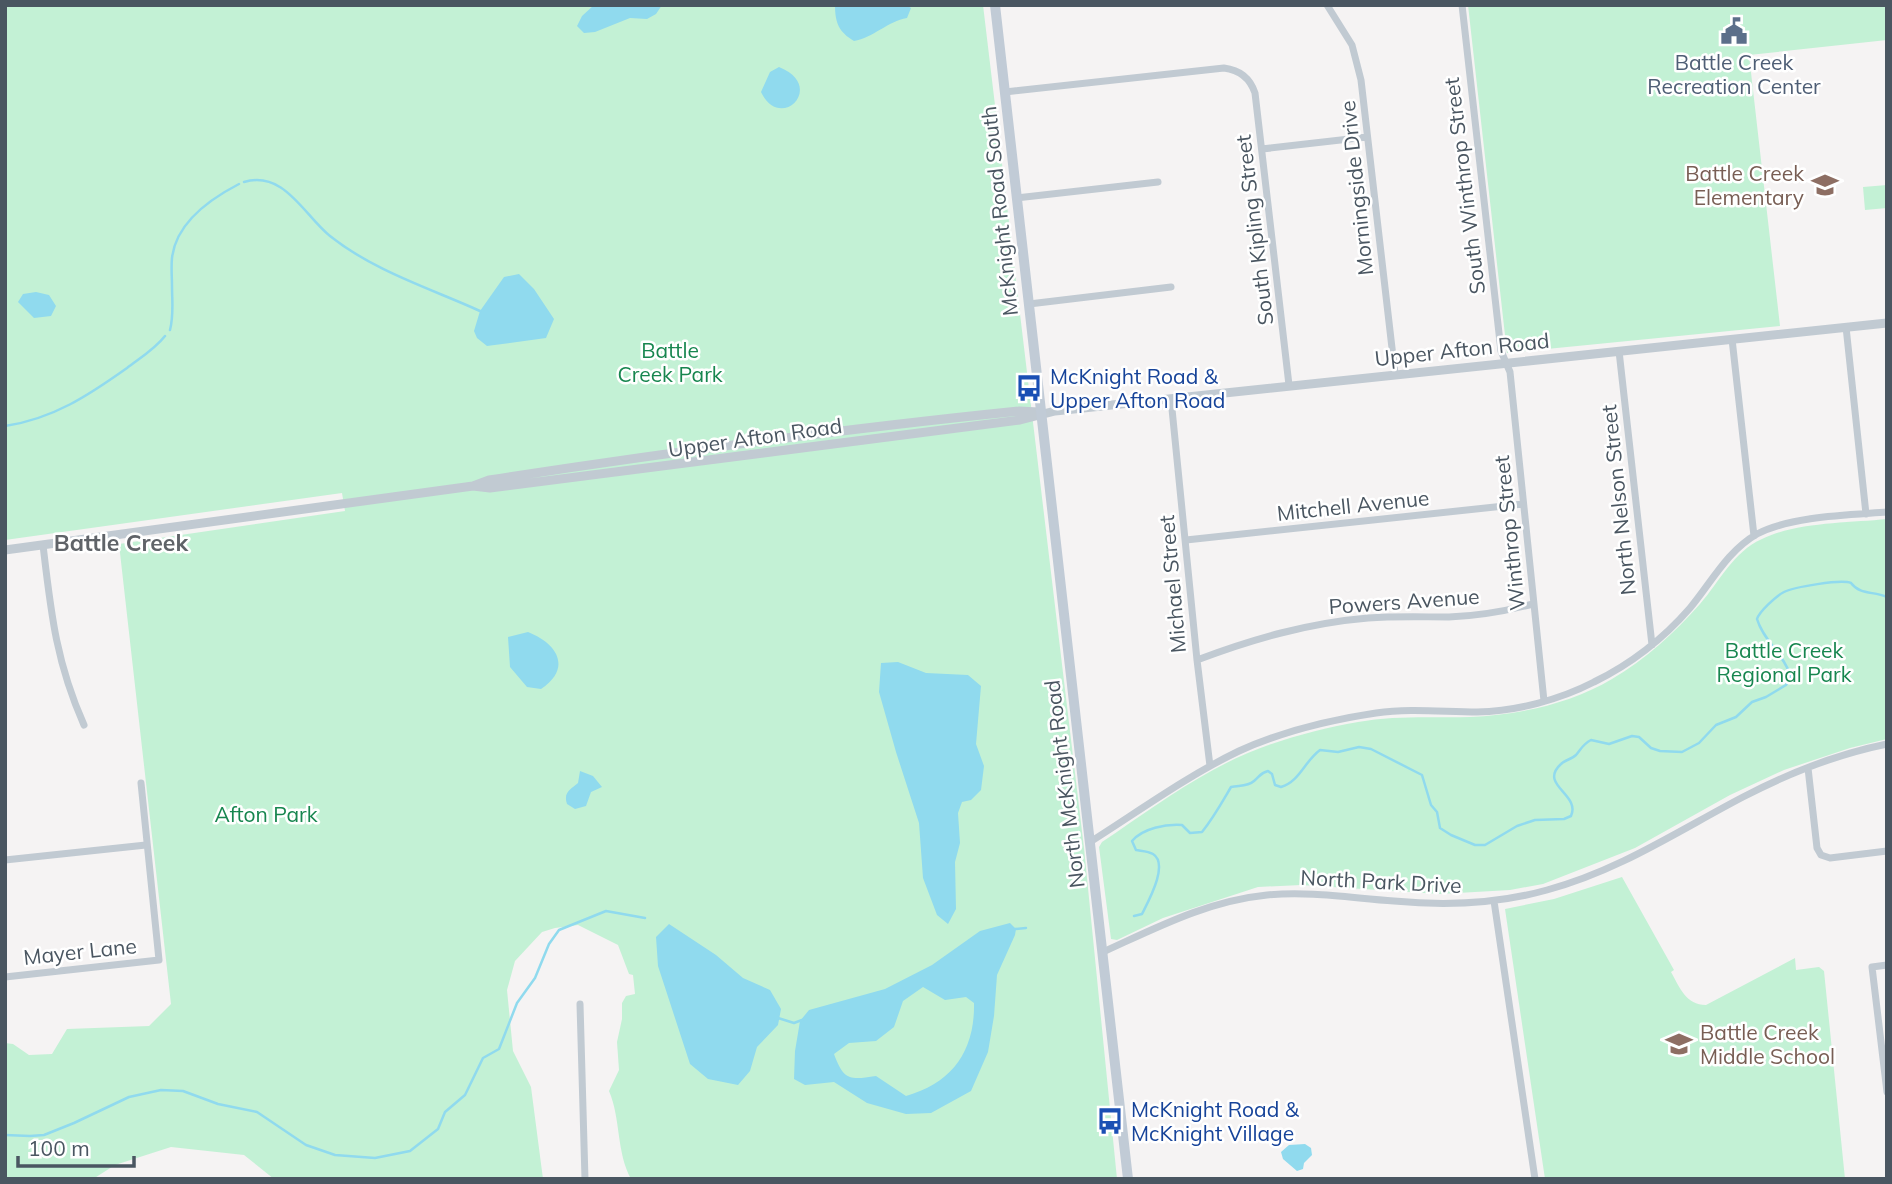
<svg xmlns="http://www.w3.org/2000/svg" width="1892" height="1184" font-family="Mulish,sans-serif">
<rect width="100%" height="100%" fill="#f5f3f3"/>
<path fill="#c3f1d5" d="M5,5H983L1084,848L1117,1179H631C616,1151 621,1119 609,1091L619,1070L617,1042L622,1019V1003L626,996L635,994L633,975L629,974L618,945L578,925L555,928L542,932L515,961L507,990L513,1051L531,1087L543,1179H274L244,1155L171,1147L115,1165L93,1179H5V1043L13,1044L29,1055L52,1054L67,1029L149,1026L171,1004L119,544L345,511L342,493L5,540Z
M1468,5H1887V40L1749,55L1780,326L1507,353Z
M1887,185V208L1865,210L1863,187Z
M1887,519V739L1850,748L1784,770L1730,795L1635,848L1543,884L1510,890L1440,894L1301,885L1258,887L1163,918L1117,940L1111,939L1099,847L1102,842C1138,818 1174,791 1213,770C1258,745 1308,731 1358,722C1395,715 1433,718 1470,717C1518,715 1570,704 1612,679C1646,659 1674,633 1700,604C1720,581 1733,552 1762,539C1797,522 1848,523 1887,519Z
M1622,877L1674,970L1671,972C1680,988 1686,1005 1706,1005L1795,958L1796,970L1819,967L1824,971L1845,1179H1545L1505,909L1554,899Z"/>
<path fill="#90daee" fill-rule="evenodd" d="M594,5H662L656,14L647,19L630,18L595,32L584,33L577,26L582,16Z
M835,5H906L911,8L907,18C888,21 873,38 854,41C839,32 835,23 835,5Z
M779,67C827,86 780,133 761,92L770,72Z
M519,274L534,289L554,319L546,338L487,346L477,338L474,331L480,311L504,277Z
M36,292L49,295L56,306L51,316L34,318L18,302L23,294Z
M528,632C558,644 572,668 541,689L527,687L510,667L508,637Z
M898,662L926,673L968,675L981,686L976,744L984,766L981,790L971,800L962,802L958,813L960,843L955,862L956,909L948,924L937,915L923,878L919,823L896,752L879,692L881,663Z
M580,771L593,776L602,787L591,792L586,806L575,809L567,804C563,792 571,789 578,783Z
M1010,923L1016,929L1015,935L997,975L994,1016L988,1052L971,1091L931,1113L906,1114L867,1103L834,1082L805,1085L794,1079L795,1051L800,1021L809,1010L885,989L932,965L980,931ZM923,987L945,1000L966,997L974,1003C975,1051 952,1083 906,1096L876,1076C850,1080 844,1081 834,1054L849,1043L876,1041L894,1027L903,1001Z
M669,924L716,955L743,978L770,990L781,1009L778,1025L757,1047L750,1071L738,1085L708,1079L690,1064L658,966L656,937Z
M1305,1144L1311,1148L1312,1155L1304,1163L1303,1169L1297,1171L1283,1159L1281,1152L1289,1145Z"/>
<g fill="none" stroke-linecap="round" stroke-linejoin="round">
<path stroke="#90daee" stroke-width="2.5" d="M244,182C284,170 304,215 330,236C374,271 429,288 480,311
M170,330C174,315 172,301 172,286C172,277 171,267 172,258C176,222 210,199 239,184
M5,426C53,419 89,395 127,368C140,358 155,349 165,336
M1134,916L1142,914C1149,900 1169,864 1153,854C1148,851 1141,851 1136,850L1132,841C1143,828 1166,824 1182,825L1190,833L1202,832C1214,817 1221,804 1231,787C1239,785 1247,787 1254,781C1260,776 1260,773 1268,771L1272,774L1275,785L1281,787C1300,781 1304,762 1320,750L1338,752L1359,747L1371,749L1422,775L1431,805L1437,812L1440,828L1451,835L1475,845H1485L1517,826L1535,820L1564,819L1571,816C1581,794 1538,785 1561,764C1565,760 1572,759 1576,755C1581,749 1583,744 1591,740L1609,744L1632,736L1639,737L1651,748L1660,751L1682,752L1699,743L1716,725L1736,717L1752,702L1766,697L1786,685L1791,677C1784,654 1763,640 1757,619C1759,612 1776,596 1784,592C1794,587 1841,579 1851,583C1860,595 1873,591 1887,597
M1015,929L1026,928
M775,1017L794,1023L802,1020
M5,1135L30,1136L44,1135L74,1123L129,1097L161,1090L183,1091L218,1104L257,1112L306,1145L335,1155L375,1158L410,1151L438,1129L445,1112L465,1095L483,1058L499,1049L517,1003L535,978L549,944L559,930L606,911L645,918"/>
<path stroke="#c1cad2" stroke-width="7" d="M1327,5L1352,45L1361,80L1395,374
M1462,5L1501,351L1510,372L1544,701
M1005,92L1224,68C1240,70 1250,78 1255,93L1289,385
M1262,149L1367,137
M1016,198L1158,182
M1029,304L1171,287
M1846,327L1866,514
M1732,339L1754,536
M1619,351L1652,645
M1171,399L1197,660L1210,766
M1186,540L1523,504
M43,545C51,613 56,662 84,725
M1197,660C1253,639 1308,623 1368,618C1395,616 1422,617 1449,617C1477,616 1506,611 1533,604
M1808,768L1817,848L1821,855L1830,858L1887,851
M1090,842C1139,811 1187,776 1239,751C1283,731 1329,720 1376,713C1410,708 1444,712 1477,712C1517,711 1559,700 1594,682C1631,664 1663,639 1690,608C1711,583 1727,551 1757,534C1792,516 1847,515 1887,512
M5,860L146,845
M1494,901L1535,1179
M1103,952C1156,928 1207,901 1267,895C1310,891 1351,898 1394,901C1445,906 1497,904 1547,890C1618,871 1678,831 1743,797C1787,774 1838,754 1887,744
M1887,965L1872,967L1887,1092
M5,977L159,960L141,783
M580,1004L585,1179"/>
<path stroke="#c1cad2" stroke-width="9" d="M473,486L490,488L1020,420L1055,411L1887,323
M5,550L473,486L489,480C665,453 842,429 1019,411L1039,412"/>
<path stroke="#c1cbd6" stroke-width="10" d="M995,5L1128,1179"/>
</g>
<defs>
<symbol id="civic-bare" viewBox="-9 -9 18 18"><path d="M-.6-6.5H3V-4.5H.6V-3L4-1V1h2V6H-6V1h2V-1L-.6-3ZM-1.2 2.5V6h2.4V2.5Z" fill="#5c6f8a" stroke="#fff" stroke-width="2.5" paint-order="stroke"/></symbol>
<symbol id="school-bare" viewBox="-9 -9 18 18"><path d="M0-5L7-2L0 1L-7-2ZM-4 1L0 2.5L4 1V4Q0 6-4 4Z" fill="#8d6e63" stroke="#fff" stroke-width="2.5" paint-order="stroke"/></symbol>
<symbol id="bus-bare" viewBox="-9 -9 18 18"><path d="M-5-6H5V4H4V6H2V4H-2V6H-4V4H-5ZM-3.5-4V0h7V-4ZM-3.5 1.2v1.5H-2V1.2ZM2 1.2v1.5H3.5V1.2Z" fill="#1a4fb4" stroke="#fff" stroke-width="2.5" paint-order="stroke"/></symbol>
</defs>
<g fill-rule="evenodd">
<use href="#civic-bare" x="1715" y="12" width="38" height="38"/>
<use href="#school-bare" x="1806" y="166" width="38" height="38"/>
<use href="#bus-bare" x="1010" y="369" width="38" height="38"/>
<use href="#school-bare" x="1660" y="1025" width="38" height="38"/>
<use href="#bus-bare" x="1091" y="1102" width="38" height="38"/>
</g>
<g text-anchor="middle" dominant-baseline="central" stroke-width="5" stroke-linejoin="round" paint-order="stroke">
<g font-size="21" fill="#4e5e75" stroke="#fff">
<text x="1734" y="62">Battle Creek<tspan x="1734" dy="24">Recreation Center</tspan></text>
</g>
<g font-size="21" fill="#785e54" stroke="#fff" text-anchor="end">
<text x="1804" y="173">Battle Creek<tspan x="1804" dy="24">Elementary</tspan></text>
<text x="1700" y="1032" text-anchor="start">Battle Creek<tspan x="1700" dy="24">Middle School</tspan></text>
</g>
<g font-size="21" fill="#4a5661" stroke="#fff">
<text transform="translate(1464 186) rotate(-97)">South Winthrop Street</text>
<text transform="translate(1356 188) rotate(-96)">Morningside Drive</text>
<text transform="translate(999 211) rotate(-96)">McKnight Road South</text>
<text transform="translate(1254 230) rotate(-97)">South Kipling Street</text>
<text transform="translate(1462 349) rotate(-6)">Upper Afton Road</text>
<text transform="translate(755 437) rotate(-8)">Upper Afton Road</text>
<text transform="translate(1618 500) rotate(-96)">North Nelson Street</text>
<text transform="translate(1353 505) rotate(-6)">Mitchell Avenue</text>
<text transform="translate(1509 533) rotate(-96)">Winthrop Street</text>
<text transform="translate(1172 584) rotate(-95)">Michael Street</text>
<text transform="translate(1404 601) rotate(-4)">Powers Avenue</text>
<text transform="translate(1064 784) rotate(-97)">North McKnight Road</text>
<text transform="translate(1381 881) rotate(3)">North Park Drive</text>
<text transform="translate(80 951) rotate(-6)">Mayer Lane</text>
</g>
<g font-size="21" fill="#17864f" stroke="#fff">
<text x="670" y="350">Battle<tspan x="670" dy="24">Creek Park</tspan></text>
<text x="1784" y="650">Battle Creek<tspan x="1784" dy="24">Regional Park</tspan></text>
<text x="266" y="814">Afton Park</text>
</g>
<g font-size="21" fill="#164399" stroke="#fff" text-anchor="start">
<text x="1050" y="376">McKnight Road &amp;<tspan x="1050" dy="24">Upper Afton Road</tspan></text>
<text x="1131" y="1109">McKnight Road &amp;<tspan x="1131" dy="24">McKnight Village</tspan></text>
</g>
<g font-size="23" font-weight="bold" fill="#5f6368" stroke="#fff">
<text x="121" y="542">Battle Creek</text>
</g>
</g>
<rect width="1892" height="1184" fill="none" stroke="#4a5661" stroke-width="14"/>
<path d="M18 1156v10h116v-10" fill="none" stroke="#4a5661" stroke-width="3.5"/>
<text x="28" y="1156" font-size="21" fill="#4a5661" stroke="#ffffff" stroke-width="5" paint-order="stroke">100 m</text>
</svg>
